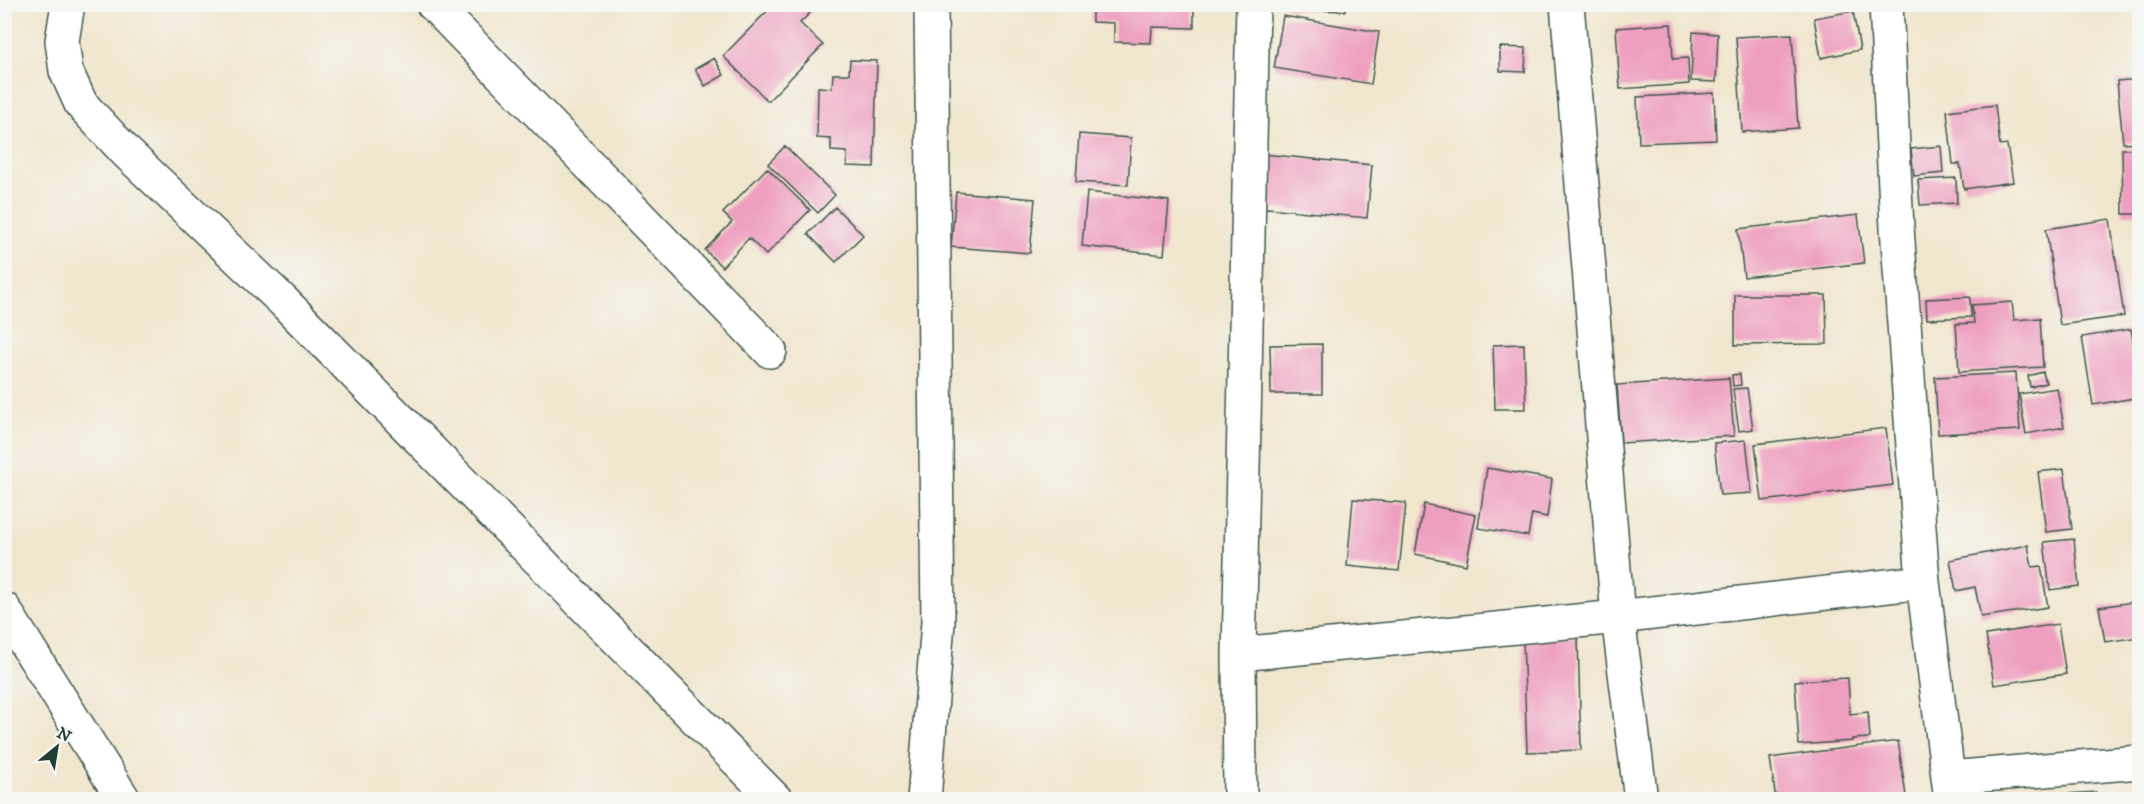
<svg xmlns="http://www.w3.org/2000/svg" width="2144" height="804" font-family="'IM FELL DW Pica',serif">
<rect width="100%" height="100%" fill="#f6f6f2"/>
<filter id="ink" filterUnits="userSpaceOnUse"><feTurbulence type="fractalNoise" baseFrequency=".0167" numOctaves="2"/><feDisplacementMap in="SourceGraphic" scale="12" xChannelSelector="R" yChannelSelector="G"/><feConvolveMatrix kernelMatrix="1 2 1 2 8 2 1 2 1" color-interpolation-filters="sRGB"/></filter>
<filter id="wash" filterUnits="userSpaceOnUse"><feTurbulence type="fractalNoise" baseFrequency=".008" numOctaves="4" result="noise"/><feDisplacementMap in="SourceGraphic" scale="24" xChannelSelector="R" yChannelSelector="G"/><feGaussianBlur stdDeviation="1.35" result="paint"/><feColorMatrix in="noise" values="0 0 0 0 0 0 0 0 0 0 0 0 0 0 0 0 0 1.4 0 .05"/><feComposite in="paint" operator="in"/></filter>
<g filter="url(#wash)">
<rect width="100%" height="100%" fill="#f1e6ce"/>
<g id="blocks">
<path fill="#ee9fc0" d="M774,4H806L812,11L800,23L823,45L768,101L723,56Z
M1092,4H1194V28L1152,27L1151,43L1114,42V23L1092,22Z
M1286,4H1346L1345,11L1286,9Z
M1394,4H1415V6L1394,8Z
M1853,11L1860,50L1821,58L1814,18Z
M1283,16L1379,32L1371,84L1274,68Z
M1671,24L1673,59L1688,58L1689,84L1620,89L1616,28Z
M1693,32L1718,34L1716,82L1691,81Z
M1792,34L1798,128L1742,132L1736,37Z
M1500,47L1526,48L1525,72L1500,71Z
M714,58L724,75L705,86L695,69Z
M850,60L877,61L874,167L847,166V152L831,151V139L817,138L818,87L832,88L833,74H849Z
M2140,79V142L2123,143L2117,81Z
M1714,93L1716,140L1639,143L1637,97Z
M1995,105L2000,146L2007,145L2013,182L1964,189L1960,164H1953L1947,111Z
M1079,134L1131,138L1128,185L1076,182Z
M785,146L835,195L818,213L768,164Z
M1941,146L1943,173L1914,176L1911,149Z
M2122,149H2140V214H2123Z
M1262,154L1372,165L1367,218L1257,207Z
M767,168L810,210L766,255L749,238L722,267L705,250L732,222L723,213Z
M1956,178L1957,203L1920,205L1918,180Z
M956,192L1035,199L1030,253L951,247Z
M1087,192L1169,201L1164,255L1082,246Z
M835,207L863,235L836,262L808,234Z
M1858,215L1864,263L1744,277L1738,229Z
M2110,219L2124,316L2060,325L2046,229Z
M1735,295H1826L1827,344L1735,345Z
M1970,297L1971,317L1927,319L1926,299Z
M2012,302L2014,320L2040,318L2043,367L1959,372L1956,324L1974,323L1972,305Z
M2131,329L2140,377V397L2093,405L2082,337Z
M1322,344V394H1271L1270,345Z
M1524,344L1526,409H1495L1493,345Z
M2043,372L2046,383L2030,387L2028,376Z
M2016,373L2020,430L1938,434L1935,377Z
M1740,374L1741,385L1733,386L1732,375Z
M1729,378L1734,436L1621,443L1617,385Z
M1747,388L1753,429L1739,431L1733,389Z
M2057,388L2064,427L2026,434L2019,394Z
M1886,428L1893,485L1762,501L1755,444Z
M1746,440L1752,493L1720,495L1714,443Z
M1487,468L1552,479L1547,517L1532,514L1528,536L1478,528Z
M2064,469L2072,529L2046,532L2038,472Z
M1353,499L1406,503L1399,571L1347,566Z
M1424,504L1476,515L1466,565L1415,554Z
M2074,539L2079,586L2050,590L2044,542Z
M2028,545L2032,567L2041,566L2048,607L1981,617L1975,587L1956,591L1950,560Z
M2140,601V637L2105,642L2099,607Z
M2058,624L2066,674L1994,685L1986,635Z
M1578,637L1581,750L1527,752L1523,639Z
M1848,678L1850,714L1868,712L1870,738L1852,739V741L1799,745L1795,681Z
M1898,741L1906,796L1881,800H1776L1770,758Z
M2096,792L2097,800H2015V797Z"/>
</g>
</g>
<g filter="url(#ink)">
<use href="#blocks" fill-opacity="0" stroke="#3e564b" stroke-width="1.5"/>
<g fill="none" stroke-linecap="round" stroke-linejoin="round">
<defs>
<path id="minor" d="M68,4L62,41L66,71L81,104L126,152L283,301L776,800
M433,4L770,351
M1567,4L1618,617L1641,800
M1886,4L1897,228L1923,582L1951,800
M4,609L124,800
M1239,654L1618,617L1923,582
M1948,778L2140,762
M924,800L938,622L931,4
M1240,800L1239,654L1253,4"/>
</defs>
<use href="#minor" stroke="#3e564b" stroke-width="36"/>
<use href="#minor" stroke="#fff" stroke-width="33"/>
</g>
</g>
<rect width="2144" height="804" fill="none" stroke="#f6f6f2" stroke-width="24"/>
<g transform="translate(57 747) rotate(30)" stroke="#f6f6f2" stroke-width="4.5" paint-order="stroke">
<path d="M0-4.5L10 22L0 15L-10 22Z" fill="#1f3d34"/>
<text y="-9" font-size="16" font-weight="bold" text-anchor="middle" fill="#1f3d34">N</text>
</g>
</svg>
